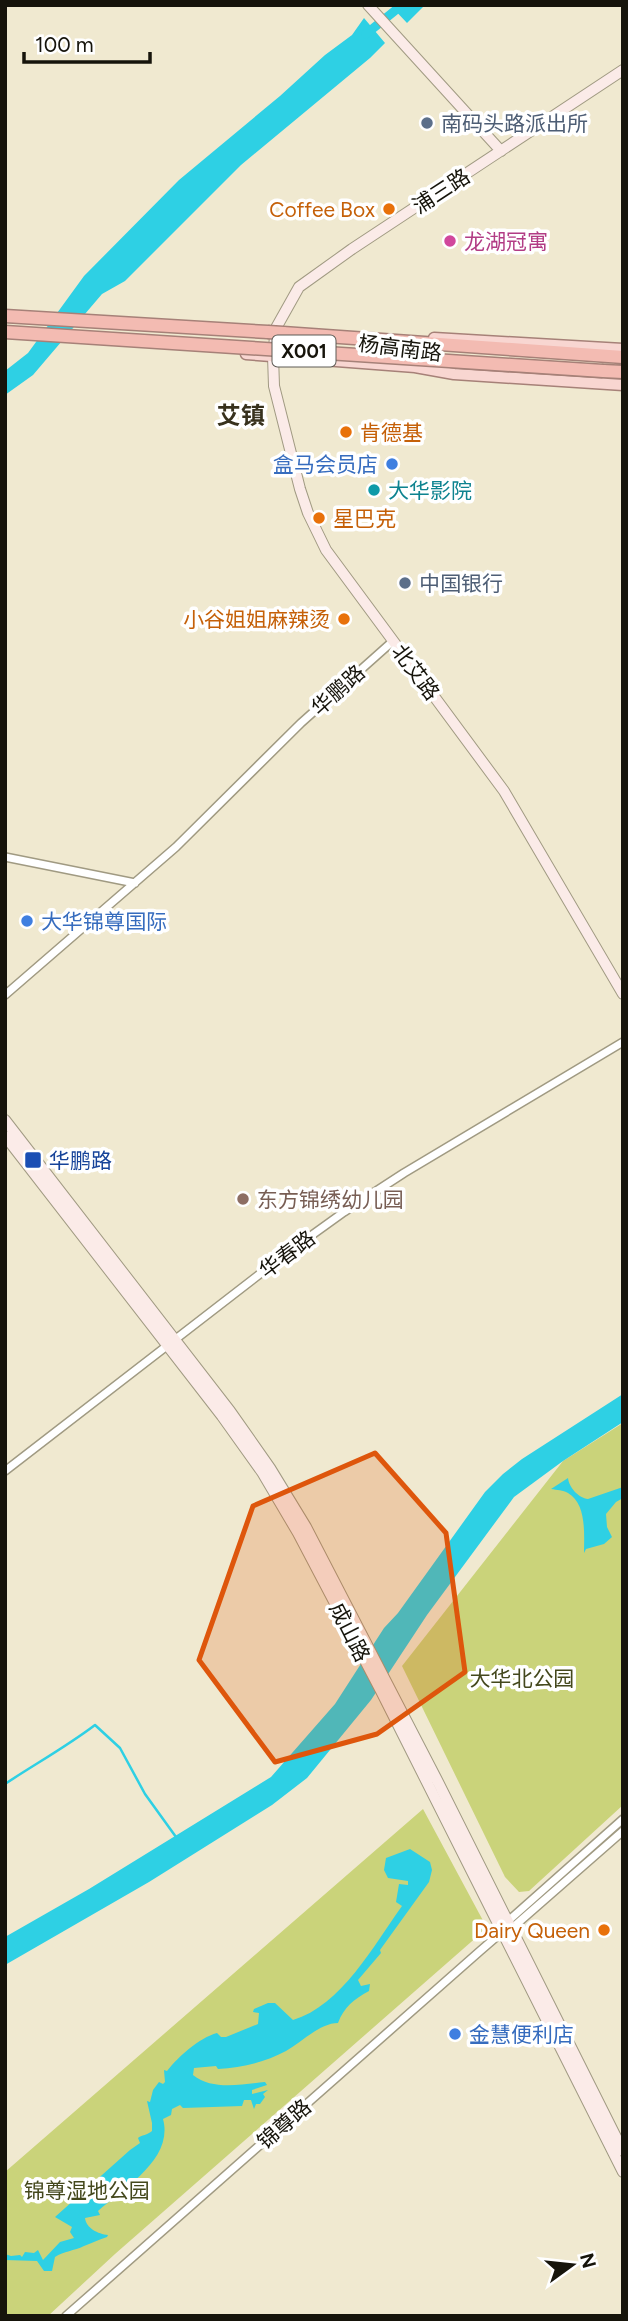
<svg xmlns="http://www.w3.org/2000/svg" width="628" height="2321" font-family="Figtree,'Noto Sans SC',sans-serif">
<rect width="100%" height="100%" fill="#f0e9d0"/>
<path fill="#cad37a" d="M623,1423V1805L529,1891L519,1892L505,1877L402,1666L563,1461Z
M423,1809L487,1928L115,2254L48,2316H5V2172Z"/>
<path fill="#2ed0e4" d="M390,5H425L407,23Z
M364,18L385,43L370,58L241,165L125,281L102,294L33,375L5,395V371L28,353L84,276L179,180L280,96L325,55L352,35Z
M623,1394V1422L563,1461L514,1497L427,1615L371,1700L307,1778L272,1805L149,1882L5,1965V1937L89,1889L271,1777L335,1704L384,1628L398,1613L485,1492L503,1474L522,1459Z
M568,1478C569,1488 579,1498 588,1499L623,1487V1498L616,1502L606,1514L607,1527L612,1537L604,1544L586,1549L584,1553C584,1535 587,1504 568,1493C563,1490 557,1490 551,1489Z
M410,1849L430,1862L432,1870L429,1882L380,1950L381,1953L358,1980L361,1986L370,1984L369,1991C354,1999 344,2007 338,2023C320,2023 302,2042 286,2051C265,2062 242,2068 218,2069L216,2066L194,2068L193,2075C213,2091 242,2084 265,2082L267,2085L252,2090V2094L268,2090L263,2094L265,2097L260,2104H256L254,2109L251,2100H244L242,2106L183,2108L180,2105L172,2109L171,2115L163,2119C174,2159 124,2188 98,2211L100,2215L85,2218C86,2228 98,2234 108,2235L107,2237C98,2240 92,2243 84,2246C74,2251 64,2251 55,2257L52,2271H44L37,2261L5,2260V2254L11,2256L20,2255L22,2257L25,2252L34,2253L38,2250L43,2260L60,2242L74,2238L70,2232L72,2227L55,2217L130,2150L140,2143L138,2138C141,2135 148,2135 152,2131V2123L147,2101L150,2102L153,2090L159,2082L163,2084L165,2082L164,2070L167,2071C179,2056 199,2038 217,2033L221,2037H226L258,2024L259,2013L253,2012L254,2009L268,2003H275L293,2020C341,2006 374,1945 402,1906L396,1902L399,1884L408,1885V1881L388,1878L384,1870L386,1858Z"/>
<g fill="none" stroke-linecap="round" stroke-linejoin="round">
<path stroke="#2ed0e4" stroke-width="2.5" d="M5,1784C35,1764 66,1747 95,1725L120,1748L145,1794L176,1837"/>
<path stroke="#2ed0e4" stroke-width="9" d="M366,34L402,5"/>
<defs>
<path id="street" d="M5,857L135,883
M5,995L176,847L301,723L393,641
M5,1471L287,1253L344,1212L404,1173L623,1042
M507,1922L623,1819
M66,2316L480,1951L502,1932L511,1929L623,1831"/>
<path id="secondary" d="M368,5L501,151
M623,70L352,249L299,287L276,328L273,356L274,386L300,489L308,513L326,550L504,791L623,994
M5,1120L230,1411L270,1468L306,1527L437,1780L623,2151
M5,1136L222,1416L262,1472L298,1533L381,1691L623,2172"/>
<path id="primary" d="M434,338L623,349
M246,354L415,367L454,374L623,385"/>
<path id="highway" d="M5,316L268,332
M283,333L623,357
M603,371L623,372"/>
</defs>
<use href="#street" stroke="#a09a82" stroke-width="10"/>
<use href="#secondary" stroke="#a09a82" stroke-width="12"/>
<use href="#primary" stroke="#a68178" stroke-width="13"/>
<use href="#highway" stroke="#a68178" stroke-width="15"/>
<use href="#street" stroke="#fff" stroke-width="7"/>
<use href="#secondary" stroke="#fbebe8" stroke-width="10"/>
<use href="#primary" stroke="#f8d6d1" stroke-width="10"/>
<use href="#highway" stroke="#f3bbb2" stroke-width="12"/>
<defs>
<path id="highway-bridge" d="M5,332L603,371
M268,332L283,333"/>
</defs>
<use href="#highway-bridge" stroke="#a68178" stroke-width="15" stroke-linecap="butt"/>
<use href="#highway-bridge" stroke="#f3bbb2" stroke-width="12"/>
</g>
<path fill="#de560c" fill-opacity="0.2" stroke="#de560c" stroke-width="5" stroke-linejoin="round" d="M375,1453L446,1533L465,1672L377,1734L275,1762L199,1660L253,1506Z"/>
<g fill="#5c6f8a" stroke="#fff" stroke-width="2.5">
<circle cx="427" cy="123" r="7"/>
<circle cx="405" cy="583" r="7"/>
</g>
<g fill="#e8710a" stroke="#fff" stroke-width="2.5">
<circle cx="389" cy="209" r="7"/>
<circle cx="346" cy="432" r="7"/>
<circle cx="319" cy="518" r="7"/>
<circle cx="344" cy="619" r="7"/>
<circle cx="604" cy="1930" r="7"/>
</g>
<circle fill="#d1479c" stroke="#fff" stroke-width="2.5" cx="450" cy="241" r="7"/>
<g fill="#3f7fe0" stroke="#fff" stroke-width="2.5">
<circle cx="392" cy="464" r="7"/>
<circle cx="27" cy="921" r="7"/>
<circle cx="455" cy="2034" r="7"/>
</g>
<circle fill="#0f9aa8" stroke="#fff" stroke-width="2.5" cx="374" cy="490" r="7"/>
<rect fill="#1a4fb4" stroke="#fff" stroke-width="2.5" x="24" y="1151" width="18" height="18" rx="3.5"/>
<circle fill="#8d6e63" stroke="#fff" stroke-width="2.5" cx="243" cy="1199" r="7"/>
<g text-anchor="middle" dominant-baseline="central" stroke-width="7" stroke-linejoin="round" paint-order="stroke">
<rect fill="#fff" stroke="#5c5a54" stroke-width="2" x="272.5" y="335.5" width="63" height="31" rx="5"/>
<g font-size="19" font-weight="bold" fill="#16140b">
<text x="304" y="351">X001</text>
</g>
<g font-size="21" fill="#4e5e75" stroke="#fff" text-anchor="start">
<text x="441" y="123">南码头路派出所</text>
<text x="419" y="583">中国银行</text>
</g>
<g font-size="21" fill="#16140b" stroke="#fff">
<text transform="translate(441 191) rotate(-33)">浦三路</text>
<text transform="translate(400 348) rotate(7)">杨高南路</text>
<text transform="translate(416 672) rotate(53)">北艾路</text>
<text transform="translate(338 690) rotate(-42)">华鹏路</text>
<text transform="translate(287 1254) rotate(-37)">华春路</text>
<text transform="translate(350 1632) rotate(63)">成山路</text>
<text transform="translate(284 2124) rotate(-41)">锦尊路</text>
</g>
<g font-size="21" fill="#c56008" stroke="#fff" text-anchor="end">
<text x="375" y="209">Coffee Box</text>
<text x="360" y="432" text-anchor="start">肯德基</text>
<text x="333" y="518" text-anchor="start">星巴克</text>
<text x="330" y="619">小谷姐姐麻辣烫</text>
<text x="590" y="1930">Dairy Queen</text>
</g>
<g font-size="21" fill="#b23c85" stroke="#fff" text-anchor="start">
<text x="464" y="241">龙湖冠寓</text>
</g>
<g font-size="21" fill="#366cbe" stroke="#fff" text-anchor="start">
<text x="378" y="464" text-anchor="end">盒马会员店</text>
<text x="41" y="921">大华锦尊国际</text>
<text x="469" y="2034">金慧便利店</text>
</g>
<g font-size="21" fill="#0d838f" stroke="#fff" text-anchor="start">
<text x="388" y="490">大华影院</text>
</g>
<g font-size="21" fill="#164399" stroke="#fff" text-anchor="start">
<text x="49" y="1160">华鹏路</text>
</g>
<g font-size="21" fill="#785e54" stroke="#fff" text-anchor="start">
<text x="257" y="1199">东方锦绣幼儿园</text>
</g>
<g font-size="21" fill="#44481d" stroke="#fff">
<text x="522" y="1678">大华北公园</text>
<text x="87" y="2190">锦尊湿地公园</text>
</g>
<g font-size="24" font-weight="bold" fill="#37311d" stroke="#fff">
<text x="241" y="415">艾镇</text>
</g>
</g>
<rect width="628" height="2321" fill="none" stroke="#16140b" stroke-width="14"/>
<g transform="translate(572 2265) rotate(75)" stroke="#ffffff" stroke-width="5" paint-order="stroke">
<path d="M0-5L12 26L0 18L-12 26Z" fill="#16140b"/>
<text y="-10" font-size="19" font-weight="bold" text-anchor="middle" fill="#16140b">N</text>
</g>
<path d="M24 52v10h126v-10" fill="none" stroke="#16140b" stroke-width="3.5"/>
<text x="35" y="52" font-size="21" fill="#16140b" stroke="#ffffff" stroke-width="5" paint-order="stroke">100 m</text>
</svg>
